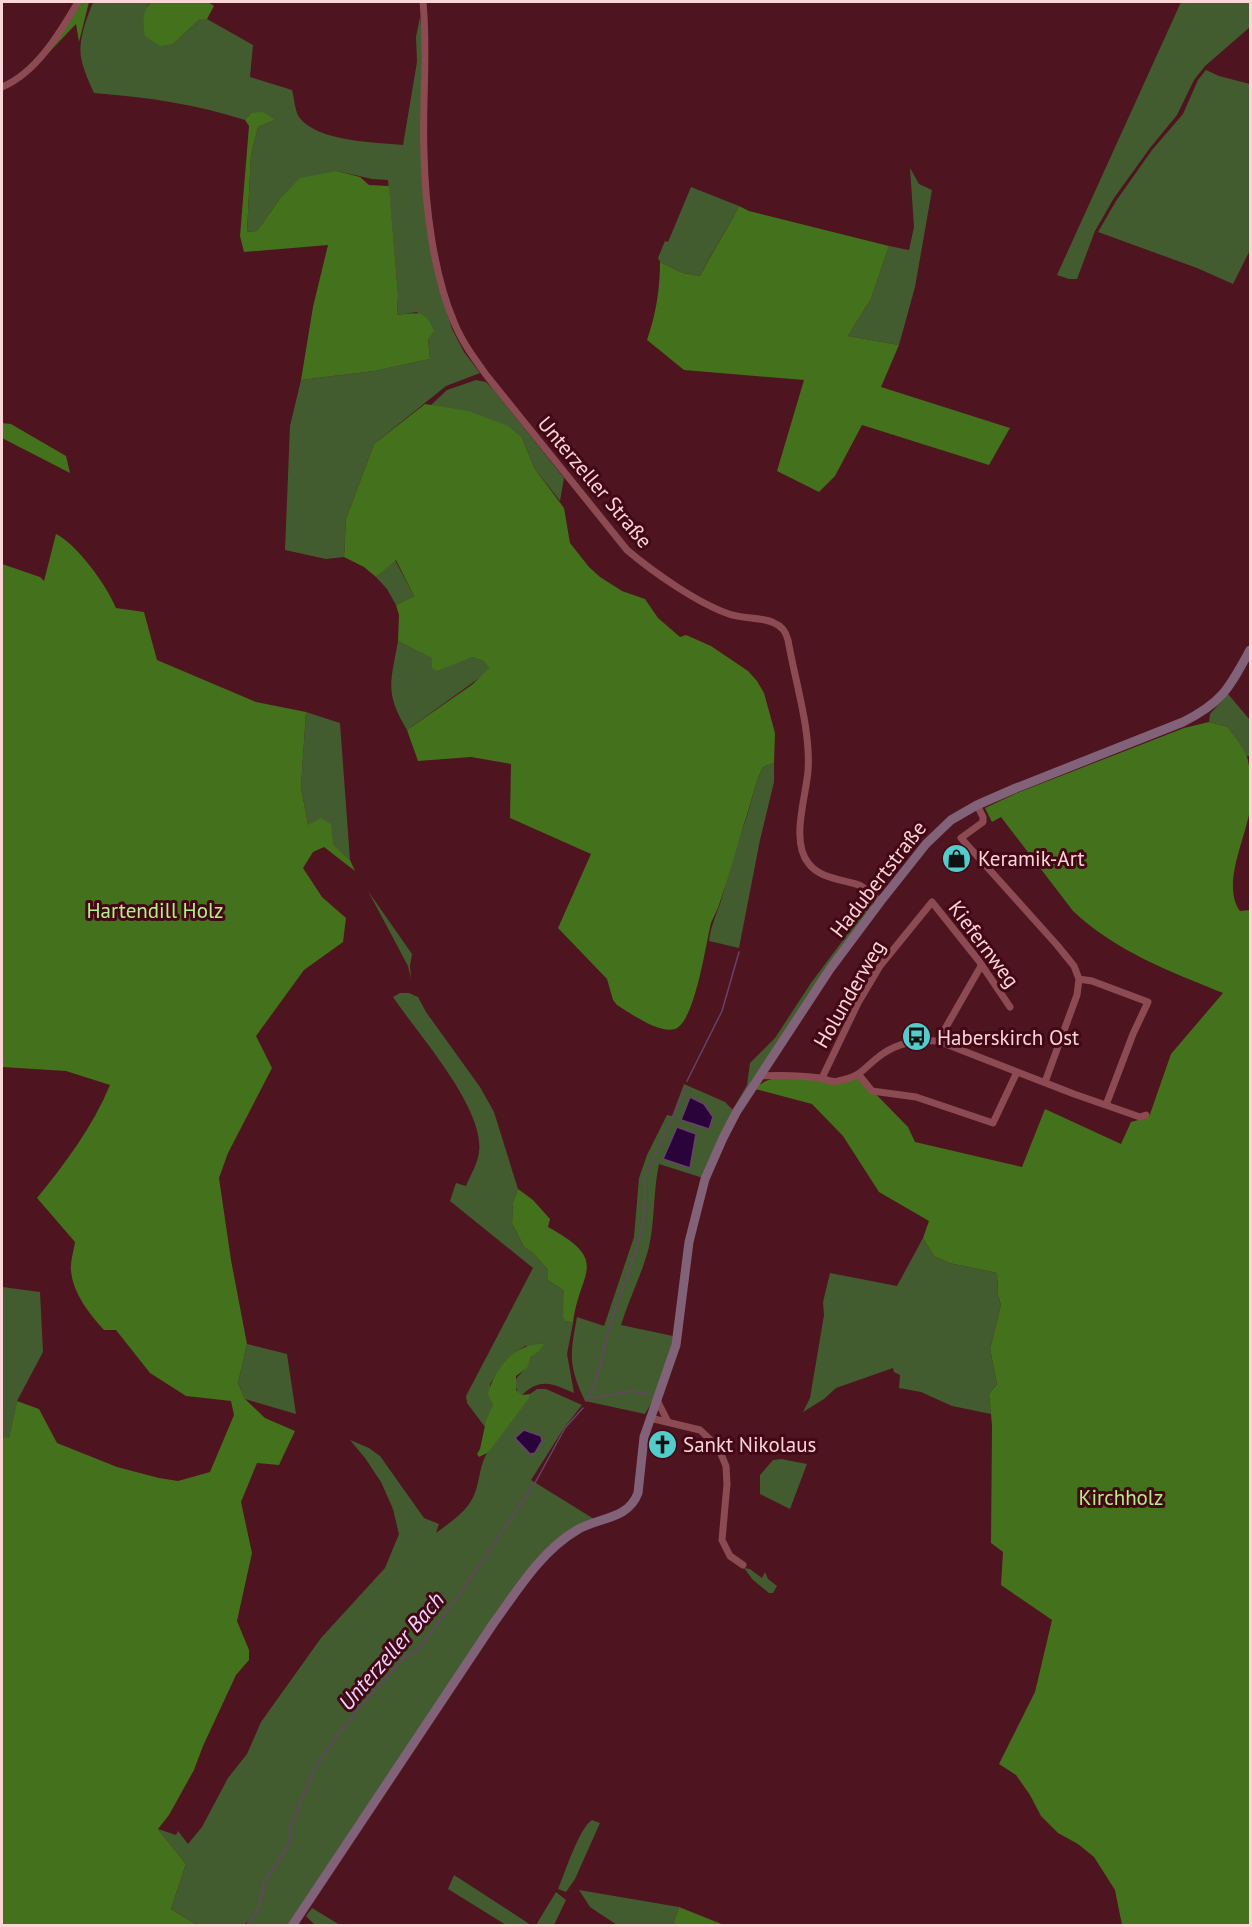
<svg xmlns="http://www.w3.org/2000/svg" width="1252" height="1927" font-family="'PT Sans',sans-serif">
<rect width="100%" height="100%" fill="#4e141f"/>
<path fill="#425c30" d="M93,2H151L147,6L173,44L200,19H207L253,45L250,77L292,90C294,97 295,111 299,117C317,142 375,142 403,145L417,62L416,37L420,17L422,35L421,144L442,294L452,329L464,352L480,373L446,386L374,444L346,519L344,557L326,559L285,550L290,426L301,380L374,371L430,359L428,339L417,312L397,315L398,294L388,180L372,179L337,171L279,200L257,231L247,232L251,155L258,127L275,120L251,113L245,120C195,104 146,97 94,93C89,82 83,69 81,57C78,39 87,18 93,2Z
M1181,2H1250V27L1205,66L1194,80L1177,115L1150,148L1114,198L1095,231L1077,279H1069L1057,275Z
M1206,70L1219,76L1250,84V250L1233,284L1197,268L1098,232L1116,201L1152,150L1183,114L1198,80Z
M910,168L919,184L932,190L915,287L899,345L848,336L871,299L889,246L909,250L914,227Z
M691,187L739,206C727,230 712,251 700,276L683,273L660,262L658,258L665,241L668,242Z
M476,380L486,382L493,389L564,478L560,501L535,469L522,438L431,405L447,390Z
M395,560L414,596L396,605L387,589L376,577Z
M398,641L433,658L462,660L472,657L483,661L489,668V671L407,730C384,692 391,682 398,641Z
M1228,694L1250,720V756H1247L1228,727L1209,722L1210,714Z
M306,712L340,723L350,860L308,825L301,787Z
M774,763V782L760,840L739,948L709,941C711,925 716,916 721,901C729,872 737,844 747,816C752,800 755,783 763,767Z
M368,891L412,954L410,966L411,979L408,966Z
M871,896L873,902L871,909L736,1104L747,1085L750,1063L775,1038L811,983L867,908Z
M400,993H409L418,997L426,1012L480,1087L494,1112L518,1189L513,1202L512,1223L524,1247L533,1253L548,1270V1280L564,1291L566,1321L573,1323L567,1354L574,1393C553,1384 541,1377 522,1395L519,1394C511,1380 517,1378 525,1369C528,1365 529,1360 532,1356C537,1351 541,1349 545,1342L535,1346H525L516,1352L502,1366L490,1384L493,1404L485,1427L467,1403L466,1396L533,1268L450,1201L456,1183L466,1186C470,1176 478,1163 479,1152C485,1108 417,1033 393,997Z
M684,1084L725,1102L733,1110L703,1178L659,1164C653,1192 655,1219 649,1247C642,1274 629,1299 621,1325L673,1336C670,1361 659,1392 645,1414L585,1401C568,1365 570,1355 577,1317L604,1326L634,1237L639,1178L647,1155L667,1115L672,1116Z
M923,1238L934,1256L949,1263L997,1273L998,1295L1001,1305L990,1349L997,1384L989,1394L991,1414L952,1406L921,1392L899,1388L900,1375L894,1372L893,1368L836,1388L824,1399L803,1412L810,1398L824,1315L823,1302L830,1273L897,1286Z
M2,1287L40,1292L43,1352L17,1401L9,1439L2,1437Z
M247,1344L287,1354L296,1414L245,1399L238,1383Z
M537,1389H546L582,1405L564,1428L531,1480L594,1519L563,1536L452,1679L289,1925H246L248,1921L244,1925H197L171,1909L186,1864L158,1829L176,1835L178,1831L188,1844L202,1827L228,1778L247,1754L261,1722L321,1638L385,1568L399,1534L393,1509L381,1482L365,1458L350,1440L369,1448L380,1456L424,1518L439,1524L436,1533C452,1521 470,1510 476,1490C480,1477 480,1465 487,1453L489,1452L530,1394Z
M781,1459L807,1464L790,1509L760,1494V1475L773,1460Z
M744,1568L750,1569L762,1578L765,1572L768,1579L777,1586L773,1593H769L753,1580Z
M592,1820L600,1823L575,1879L566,1892L558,1889C565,1873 579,1828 592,1820Z
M454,1875L531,1925H506L448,1889Z
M579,1890L679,1907L673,1925H617L590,1907Z
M556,1892L566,1900L554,1925H536Z
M312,1908L340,1925H315L306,1916Z"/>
<path fill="#44711c" d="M80,2H89L79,42L76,24L34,68Z
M151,2H208L214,6L207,19H200L173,44L160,46L145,36C143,23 142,11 151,2Z
M263,112L275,120L258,127L251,155L247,232L257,231L279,200L300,178L337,171L360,177L369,185L389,186L398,294L397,315C416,313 426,309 434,331L428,339L430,359L374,371L301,380L313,307L328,245L244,252L240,236L249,126L245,120L251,113Z
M739,206L749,211L889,246L871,299L848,336L899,345L881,387L1010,428L989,465L862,425L835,476L819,492L777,471L804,380L684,370L647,340C656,314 660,289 660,262L683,273L700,276C712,252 727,230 739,206Z
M425,404L468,411L508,426L522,438L535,469L564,508L570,543L589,567L600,577L622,591L645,599L658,618L680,637L686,635L711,646L748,671L757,681L764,693L775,733L774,763L763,767C754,785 751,805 744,824C736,850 729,876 720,902C718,909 714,916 711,923C706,943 695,1022 675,1029C659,1034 630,1013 617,1005L613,1000L607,979L558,928L591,854L510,818L511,764L471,757L418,761L407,730L473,684L489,668L483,661L472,657L437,671L432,668V658L398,641L399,615L396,605L414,596L396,560L376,577L364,567L344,557L346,519L374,444Z
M2,423L11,424L66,456L70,473L2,438Z
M56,534C77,544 107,586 116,608L144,612L157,660L256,702L306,712L301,787L308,825L321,818L331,824L333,845L350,860L355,871L324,847L313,852L303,868L322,897L346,918L343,942L304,970L256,1036L272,1068L228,1153L219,1178L231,1260L247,1344L238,1383L245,1399L265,1418L295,1431L279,1465L257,1463L241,1502L252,1553L237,1621L249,1650V1660L236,1675L203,1746L194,1770L169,1815L158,1829L186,1864L171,1909L197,1925H2V1437L9,1438L17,1401L39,1409L57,1443L117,1467L159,1478L178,1481L210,1472L234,1415L231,1401L186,1396L150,1373L116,1330H104C90,1315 73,1293 71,1271C70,1262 74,1250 75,1242L37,1198C65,1164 93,1126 110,1085L66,1071L2,1067V564L40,577L44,581Z
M1209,722L1228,727C1234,736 1241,745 1246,754C1251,766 1252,797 1250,809C1246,838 1221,885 1240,911L1250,910V1925H1122L1115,1890L1094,1857L1078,1844L1058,1833L1041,1816L1030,1795L1016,1775L999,1764L1035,1692L1052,1620L1001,1585L1003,1552L991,1543L992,1425L989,1394L997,1384L990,1349L1001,1305L998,1295L997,1273L949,1263L934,1256L923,1238L929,1221L879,1192L843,1136L812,1104L755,1089C772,1071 798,1079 820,1080C833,1081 846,1078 859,1077L908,1127L915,1142L1022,1167L1045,1109L1121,1144L1131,1122L1149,1117L1171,1054L1223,993C1169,971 1117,952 1073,911L1001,817L992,822L985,808L1017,793L1184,728Z
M518,1189L533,1200L550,1219L548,1227C612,1262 579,1271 573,1323L566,1321L563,1317L564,1291L548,1280V1270L533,1253L524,1247L512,1223L513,1202Z
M546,1342L539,1351L531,1357L527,1368L516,1376V1390L522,1395L530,1394L529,1398L489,1452L479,1457L477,1454L480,1449L486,1421L493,1404L488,1394C492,1377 506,1355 523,1348C530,1344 539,1345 546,1342Z
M679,1907L724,1925H673Z"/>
<path fill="#290339" stroke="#684268" stroke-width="1.5" d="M690,1097L704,1104L713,1117L709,1129L681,1120Z
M677,1127L696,1134L690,1168L663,1159Z
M524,1430L541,1436L542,1441L535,1453L530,1454L515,1438Z"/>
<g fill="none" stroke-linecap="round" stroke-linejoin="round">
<path stroke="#684268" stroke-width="1.5" d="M687,1081L722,1011L739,952
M589,1397L594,1398L631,1391L650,1394
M586,1401C600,1378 602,1351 610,1325C626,1274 649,1234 645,1177L686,1088
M246,1926L259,1908L264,1883L287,1847L291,1834L289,1830C299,1808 306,1785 317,1765C342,1724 374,1692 406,1656L416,1652L457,1598L535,1483L565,1428L583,1408"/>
<path stroke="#8c4b52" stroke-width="7" d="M423,2C428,52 422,102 424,152C425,204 433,273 454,322C462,342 474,358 487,376L627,550C653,572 697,603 729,614C743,619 764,617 774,623C782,626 786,632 788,640C795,681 811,730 808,771C806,797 790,842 809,864C821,879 842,879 859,885C867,889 873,896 880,902
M2,87C36,73 60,33 78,2
M977,805L983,817V822L961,838L1057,945L1074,966L1079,979L1077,995L1045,1082
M1079,979L1092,981L1148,1002L1133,1034L1106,1105
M938,1041L981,966
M859,1075L872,1091L916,1097L993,1123L1017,1072
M759,1076C779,1075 800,1075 820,1078C826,1079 831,1083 838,1081C863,1076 862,1069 881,1055C899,1042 917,1040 938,1041L1074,1094L1140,1117L1146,1115
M822,1078L858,1003L880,966L932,902L979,961L1010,1007
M657,1400L668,1422
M650,1418L700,1430L718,1447L726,1466L727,1484L722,1540L730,1556L743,1565"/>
<path stroke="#826278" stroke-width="9" d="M292,1926L493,1624C517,1591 541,1551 577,1530C599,1517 628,1520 638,1493L644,1437L676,1345L689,1242L705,1179L723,1138L737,1111L830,969L880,902L926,844L951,820L977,805L1016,788L1183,722C1223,702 1229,688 1250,650"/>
</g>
<defs>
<symbol id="shop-disc" viewBox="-11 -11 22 22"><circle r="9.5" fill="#53cdcb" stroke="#430815"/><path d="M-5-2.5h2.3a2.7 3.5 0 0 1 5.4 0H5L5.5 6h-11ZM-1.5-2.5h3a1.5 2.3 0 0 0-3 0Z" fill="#111"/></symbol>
<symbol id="bus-disc" viewBox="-11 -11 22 22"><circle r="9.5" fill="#53cdcb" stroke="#430815"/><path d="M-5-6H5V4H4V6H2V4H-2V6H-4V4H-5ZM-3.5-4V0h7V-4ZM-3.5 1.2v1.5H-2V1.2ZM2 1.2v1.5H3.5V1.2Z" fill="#111"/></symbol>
<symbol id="church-disc" viewBox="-11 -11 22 22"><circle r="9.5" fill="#53cdcb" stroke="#430815"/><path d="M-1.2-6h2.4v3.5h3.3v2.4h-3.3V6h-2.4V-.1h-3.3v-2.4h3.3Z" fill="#111"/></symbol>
</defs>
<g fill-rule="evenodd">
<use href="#shop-disc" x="940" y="842" width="33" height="33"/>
<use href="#bus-disc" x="900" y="1020" width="33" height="33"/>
<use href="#church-disc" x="646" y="1428" width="33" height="33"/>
</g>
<g text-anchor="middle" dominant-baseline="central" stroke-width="6" stroke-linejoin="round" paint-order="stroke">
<g font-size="21" fill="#fcd5d7" stroke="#430815">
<text transform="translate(595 482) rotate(50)">Unterzeller Straße</text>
<text transform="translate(878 879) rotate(-52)">Hadubertstraße</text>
<text transform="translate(984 944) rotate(53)">Kiefernweg</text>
<text transform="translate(849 994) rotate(-60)">Holunderweg</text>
</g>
<g font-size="21" fill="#fcd5d7" stroke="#430815" text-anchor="start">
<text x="978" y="858">Keramik-Art</text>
<text x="937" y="1037">Haberskirch Ost</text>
<text x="683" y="1444">Sankt Nikolaus</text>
</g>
<g font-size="21" fill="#b1f185" stroke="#430815">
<text x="155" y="910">Hartendill Holz</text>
<text x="1121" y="1497">Kirchholz</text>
</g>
<g font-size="22" font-style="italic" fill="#f0d6ff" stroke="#430815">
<text transform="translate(391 1651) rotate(-49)">Unterzeller Bach</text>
</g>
</g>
<rect width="1252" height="1927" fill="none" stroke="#fcd5d7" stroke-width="6"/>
</svg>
